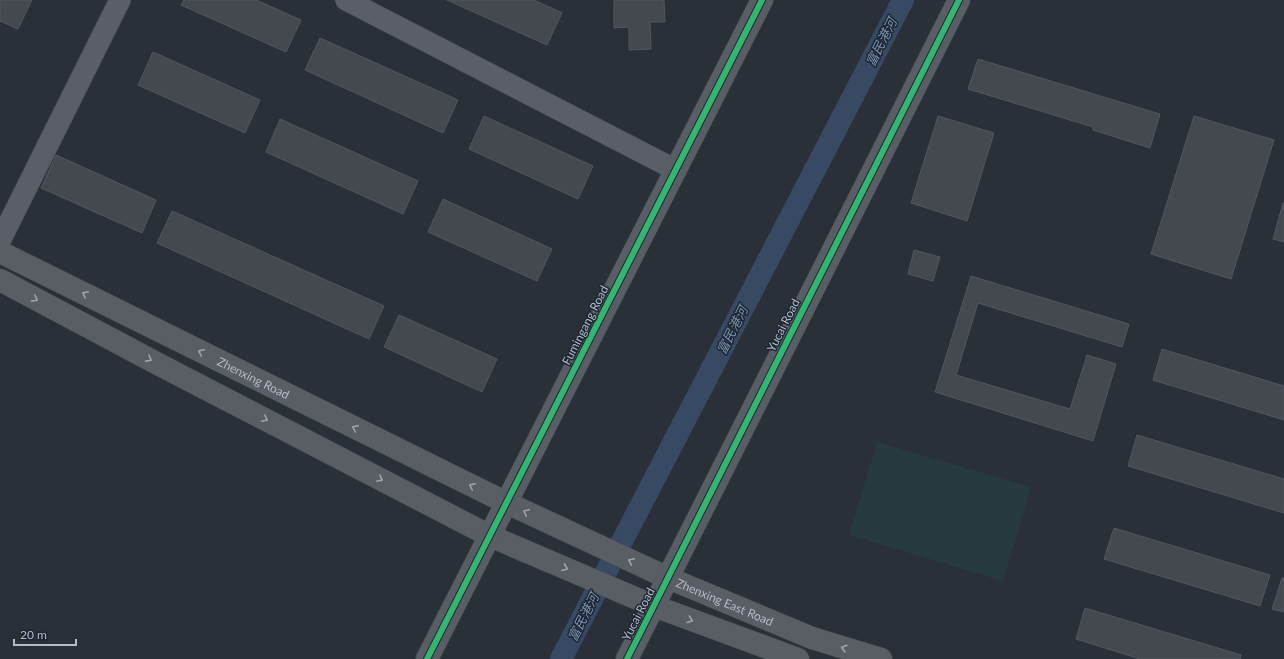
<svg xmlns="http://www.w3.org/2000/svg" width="1284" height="659" font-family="Lato,'Noto Sans SC',sans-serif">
<rect width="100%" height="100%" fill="#2a3038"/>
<path fill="#273a3e" d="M877,442L1031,487L1003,581L849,535Z"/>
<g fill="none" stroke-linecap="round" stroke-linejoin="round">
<path stroke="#384963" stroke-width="22" d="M561,659L903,0"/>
</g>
<path fill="#444950" stroke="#52575f" d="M0,0H32L18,29L0,21Z
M184,0H256L301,20L286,52L181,5Z
M447,0H534L562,13L547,45Z
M614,0H664L665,22H650L651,49L629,50V27L614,28Z
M320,38L458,100L443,133L305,70Z
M153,52L260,100L245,133L138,85Z
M978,59L1160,114L1150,148L1093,130V127L968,89Z
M484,116L593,166L578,199L469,149Z
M938,116L994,133L967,221L911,203Z
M1194,116L1274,140L1231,279L1151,254Z
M280,119L418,181L403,214L266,152Z
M56,155L156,200L142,233L41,188Z
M443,199L552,249L537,281L428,232Z
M1283,203H1284V242L1273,239Z
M172,211L384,306L369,339L157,243Z
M914,250L940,257L933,281L908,274Z
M971,276L1129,324L1122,347L978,303L956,375L1070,409L1087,355L1116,364L1093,441L935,392Z
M399,315L497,359L482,392L384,347Z
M1162,349L1284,386V420L1153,380Z
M1137,435L1284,479V513L1128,466Z
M1114,528L1270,575L1260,606L1104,559Z
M1282,578H1284V612L1272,609Z
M1085,608L1241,655L1240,659H1140L1076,639Z"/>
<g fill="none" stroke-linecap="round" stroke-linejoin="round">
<defs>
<path id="street" d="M346,0L676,170
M0,241L120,0"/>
<g id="secondary">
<path id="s1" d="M0,252L507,503L666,577L812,638L881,659"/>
<path d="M0,280L160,365L490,536L654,606L798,659"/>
<path d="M427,659L762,0"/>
<path d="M627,659L959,0"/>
</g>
</defs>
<use href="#street" stroke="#484c53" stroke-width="22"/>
<use href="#secondary" stroke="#484c53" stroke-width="23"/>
<use href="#street" stroke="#5a5e66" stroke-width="21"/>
<use href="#secondary" stroke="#595d64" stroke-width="22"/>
<defs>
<path id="cycleway" d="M427,659L762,0
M627,659L959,0"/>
</defs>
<use href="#cycleway" stroke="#1d2633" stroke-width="8"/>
<use href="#cycleway" stroke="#33b770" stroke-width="6"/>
</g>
<defs><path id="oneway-chevron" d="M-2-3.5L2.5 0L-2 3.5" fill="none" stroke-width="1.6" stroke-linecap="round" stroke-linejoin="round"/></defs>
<g stroke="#9da4b0">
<use href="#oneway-chevron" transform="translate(85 294) rotate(-154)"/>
<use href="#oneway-chevron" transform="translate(35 299) rotate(28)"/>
<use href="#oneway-chevron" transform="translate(201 352) rotate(-154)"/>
<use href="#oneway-chevron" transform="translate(149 359) rotate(28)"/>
<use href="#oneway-chevron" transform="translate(265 419) rotate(27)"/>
<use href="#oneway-chevron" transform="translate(355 428) rotate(-154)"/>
<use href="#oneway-chevron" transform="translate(380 479) rotate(27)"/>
<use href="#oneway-chevron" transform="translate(472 486) rotate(-154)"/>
<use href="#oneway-chevron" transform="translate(526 512) rotate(-155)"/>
<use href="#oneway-chevron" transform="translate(631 561) rotate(-155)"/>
<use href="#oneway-chevron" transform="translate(565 568) rotate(23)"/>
<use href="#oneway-chevron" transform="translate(690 620) rotate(20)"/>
<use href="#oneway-chevron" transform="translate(844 648) rotate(-163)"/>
</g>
<g text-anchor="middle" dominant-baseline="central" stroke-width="3" stroke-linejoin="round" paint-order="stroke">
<g font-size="12" fill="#b4bcc9" stroke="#1d2633">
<text transform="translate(585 325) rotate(-63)">Fumingang Road</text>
<text transform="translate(783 325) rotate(-63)">Yucai Road</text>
<text stroke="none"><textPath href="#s1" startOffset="283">Zhenxing Road</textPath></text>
<text stroke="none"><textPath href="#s1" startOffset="805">Zhenxing East Road</textPath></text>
<text transform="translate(638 614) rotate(-63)">Yucai Road</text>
</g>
<g font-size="13" font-style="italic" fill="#7c92b1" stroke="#1d2633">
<text transform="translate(881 42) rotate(-63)">富民港河</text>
<text transform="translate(732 330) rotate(-63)">富民港河</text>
<text transform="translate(583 617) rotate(-63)">富民港河</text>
</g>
</g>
<path d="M14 639v6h62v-6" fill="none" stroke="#b4bcc9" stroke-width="2"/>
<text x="20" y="639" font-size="12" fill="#b4bcc9" stroke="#1d2633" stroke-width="3" paint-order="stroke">20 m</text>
</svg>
